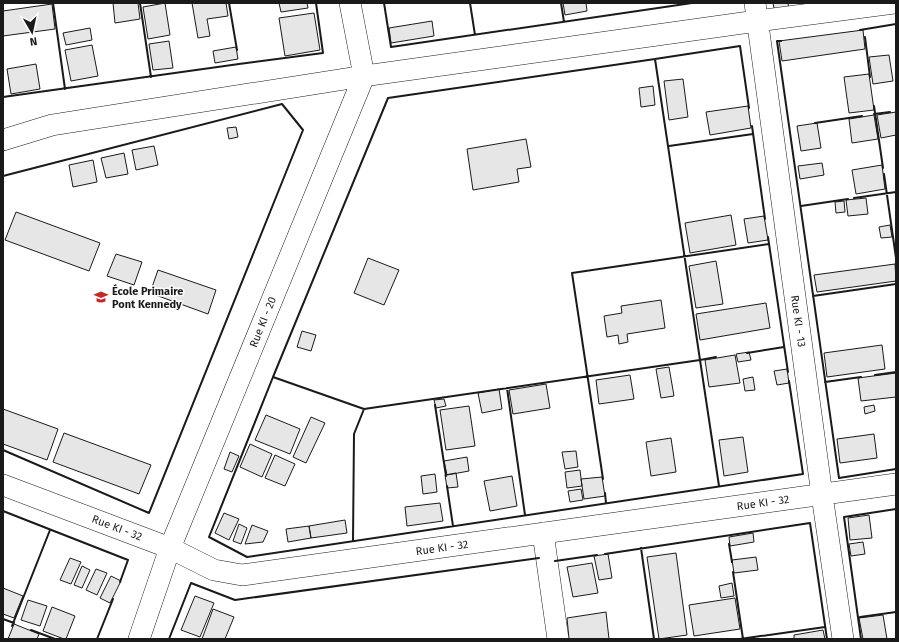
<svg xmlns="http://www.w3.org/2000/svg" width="899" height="642" font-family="'Fira Sans',sans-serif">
<rect width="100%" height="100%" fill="#fff"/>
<path fill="#e6e6e6" stroke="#1a1a1a" d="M113,3H138L140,19L115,23Z
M165,3L170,35L148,39L143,7Z
M192,3H226L228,16L207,19L210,36L198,38Z
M279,3H307L308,8L281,12Z
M563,3H586L587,11L565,15Z
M773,3H788L789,11L775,13Z
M52,4L55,29L3,36V11Z
M314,13L320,50L285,56L279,18Z
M432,21L434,36L391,43L389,28Z
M90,28L92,40L66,45L63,33Z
M863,30L865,49L782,61L779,41Z
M169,41L173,68L153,70L149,44Z
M92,45L98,76L71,81L65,50Z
M236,47L238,59L215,63L213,51Z
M889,55L893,81L873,84L869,57Z
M36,64L40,89L11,94L7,69Z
M869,74L874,110L849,113L844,77Z
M683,79L688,117L669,120L664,81Z
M653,86L655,105L641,107L639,88Z
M748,106L751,128L710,135L706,112Z
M896,112V135L881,138L877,115Z
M874,115L878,139L852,143L849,119Z
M817,123L821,148L801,151L797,126Z
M236,127L238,137L229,139L227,128Z
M526,139L531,167L517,169L519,182L473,190L467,149Z
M154,146L158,165L136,170L132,150Z
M124,153L128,174L106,178L101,158Z
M93,160L97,182L73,187L69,165Z
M822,163L824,175L800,179L798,166Z
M882,165L885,189L856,194L852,170Z
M866,198L868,214L848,216L846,200Z
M844,201L845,212L836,213L835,202Z
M16,212L100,243L89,271L5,240Z
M731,215L736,245L690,253L685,223Z
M764,216L768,240L748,243L744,219Z
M890,225L892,237L881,238L879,227Z
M116,254L142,262L134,285L107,276Z
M368,258L399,270L384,305L354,293Z
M716,261L723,304L696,308L689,266Z
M895,264L896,281L817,292L814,275Z
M158,270L216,290L208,314L150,293Z
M661,300L665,328L627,334L628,342L619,344L618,335L607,337L604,316L622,313L621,306Z
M766,303L770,328L700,340L696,314Z
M302,331L316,335L311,351L297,347Z
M882,345L885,369L827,377L824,353Z
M749,352L751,360L738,362L736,354Z
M735,355L740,383L709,387L705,360Z
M669,367L674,396L661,398L656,369Z
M787,369L789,383L777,385L774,371Z
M896,373V397L861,401L858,378Z
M630,375L634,399L599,404L596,380Z
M753,377L755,390L745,391L743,379Z
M546,384L550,408L513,414L509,390Z
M499,389L502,409L482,413L478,393Z
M444,399L446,406L436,408L434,400Z
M874,405L875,411L865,414L864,407Z
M469,406L475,446L446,450L440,410Z
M3,409L58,429L47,460L3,444Z
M266,415L300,429L290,454L255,440Z
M311,417L325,423L306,463L293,457Z
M64,433L151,465L139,494L53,462Z
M874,434L877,458L840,463L837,439Z
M743,437L748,472L724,476L719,440Z
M671,438L676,472L651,476L646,442Z
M250,444L272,454L262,477L240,467Z
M576,451L578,467L565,469L562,452Z
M230,452L239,456L232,472L224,469Z
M275,455L295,464L285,486L265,478Z
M467,457L469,471L447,475L444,461Z
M580,470L582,486L567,488L565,472Z
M456,473L458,487L447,488L445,475Z
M435,474L437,492L423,494L421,476Z
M512,476L517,506L490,511L484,481Z
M602,477L605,496L584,499L581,479Z
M581,489L583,500L570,502L568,491Z
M440,503L443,521L407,526L405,507Z
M224,513L239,519L229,540L215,533Z
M869,515L872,538L850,540L848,518Z
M345,520L347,533L311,538L309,526Z
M239,524L247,528L241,544L233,541Z
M252,525L268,531L263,542L245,544Z
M309,526L311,538L288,542L286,529Z
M753,533L754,542L730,546L729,537Z
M863,542L865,554L851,556L849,544Z
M676,553L687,635L659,639L647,557Z
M608,554L612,578L599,580L594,556Z
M756,557L758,570L734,573L732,560Z
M70,558L81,562L71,584L60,580Z
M592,563L598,593L573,597L567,567Z
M82,566L90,570L82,588L74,585Z
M96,569L107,573L97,595L86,590Z
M111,576L121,581L110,603L100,598Z
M732,583L734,596L721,598L719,586Z
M3,588L23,596L14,618L3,614Z
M195,596L214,603L200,637L181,630Z
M735,598L740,629L694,636L689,605Z
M28,600L47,606L40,626L21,620Z
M52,607L75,616L66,639H64L43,631Z
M213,609L234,617L225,639H202Z
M606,612L609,639H569L567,618Z
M883,615L887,639H863L859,618Z
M14,624L39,634L37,639H8Z
M823,630L825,639H794V635Z"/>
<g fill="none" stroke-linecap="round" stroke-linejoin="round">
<defs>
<path id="minor" d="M755,3L822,495L843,639
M3,140L52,125L364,76L757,21L894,3
M3,485L170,548L214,570L242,575L896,484
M543,533L558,639
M139,639L170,548L364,76L350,3"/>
</defs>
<use href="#minor" stroke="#1a1a1a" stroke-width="22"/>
<use href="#minor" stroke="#fff" stroke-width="21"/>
<path stroke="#1a1a1a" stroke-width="2" d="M53,3L65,89
M140,3L151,77
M229,3L237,50
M384,3L391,47L692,3
M470,3L475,35
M561,3L564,22
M860,30L896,24
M865,37L870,77
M781,41H777L839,478L896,469
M655,59L700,360L364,409L273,377L388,98Z
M655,59L740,46L749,108
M3,97L239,64L323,53L316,3
M874,106L883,168
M874,114L890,112
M815,123L862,116
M752,126L765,219
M669,146L753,134
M884,174L896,258
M3,176L282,104L303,130L149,513L3,450
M854,198L896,192
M801,206L848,199
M768,237L788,372
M813,296L896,284
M747,353L784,347
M716,357L700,360L719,486
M875,375L896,372
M273,377L209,537L247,557L803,474L789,381
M825,382L861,377
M507,388L525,515
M435,405L446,476
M603,479L572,273L769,244
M447,486L453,526
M605,493L606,503
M3,511L128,560L120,582
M353,541L354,434L364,409
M729,544L732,562
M641,548L654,639
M605,554L810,523L827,639
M555,561L597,555
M733,572L743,639
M860,617L896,612
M3,619L14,623
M12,626L50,530
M31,630L55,639
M97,639L113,599
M169,639L191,583L235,600L539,558
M740,639L825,627
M861,639L844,517L896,509"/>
</g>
<defs>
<symbol id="school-bare" viewBox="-9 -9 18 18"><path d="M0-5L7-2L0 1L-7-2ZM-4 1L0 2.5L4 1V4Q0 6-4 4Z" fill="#c62828" stroke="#fff" stroke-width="2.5" paint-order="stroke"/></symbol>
</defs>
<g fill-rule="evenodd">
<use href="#school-bare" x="91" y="287" width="20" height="20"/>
</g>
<g text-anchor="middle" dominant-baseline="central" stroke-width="3" stroke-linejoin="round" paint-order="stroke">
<g font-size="11" font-weight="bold" fill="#1a1a1a" stroke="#fff" text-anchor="start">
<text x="112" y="291">École Primaire<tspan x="112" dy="13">Pont Kennedy</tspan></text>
</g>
<g font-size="11" fill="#1a1a1a" stroke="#fff">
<text transform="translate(798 321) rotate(82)">Rue KI - 13</text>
<text transform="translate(263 322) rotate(-68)">Rue KI - 20</text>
<text transform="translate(763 503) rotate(-8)">Rue KI - 32</text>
<text transform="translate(117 528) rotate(21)">Rue KI - 32</text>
<text transform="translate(442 548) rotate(-8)">Rue KI - 32</text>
</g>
</g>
<rect width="899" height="642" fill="none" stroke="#1a1a1a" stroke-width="8"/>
<g transform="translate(32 32) rotate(171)" stroke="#ffffff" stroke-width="3" paint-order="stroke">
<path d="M0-3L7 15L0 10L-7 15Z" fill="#1a1a1a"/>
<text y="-6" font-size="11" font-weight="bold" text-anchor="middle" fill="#1a1a1a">N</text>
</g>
</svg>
